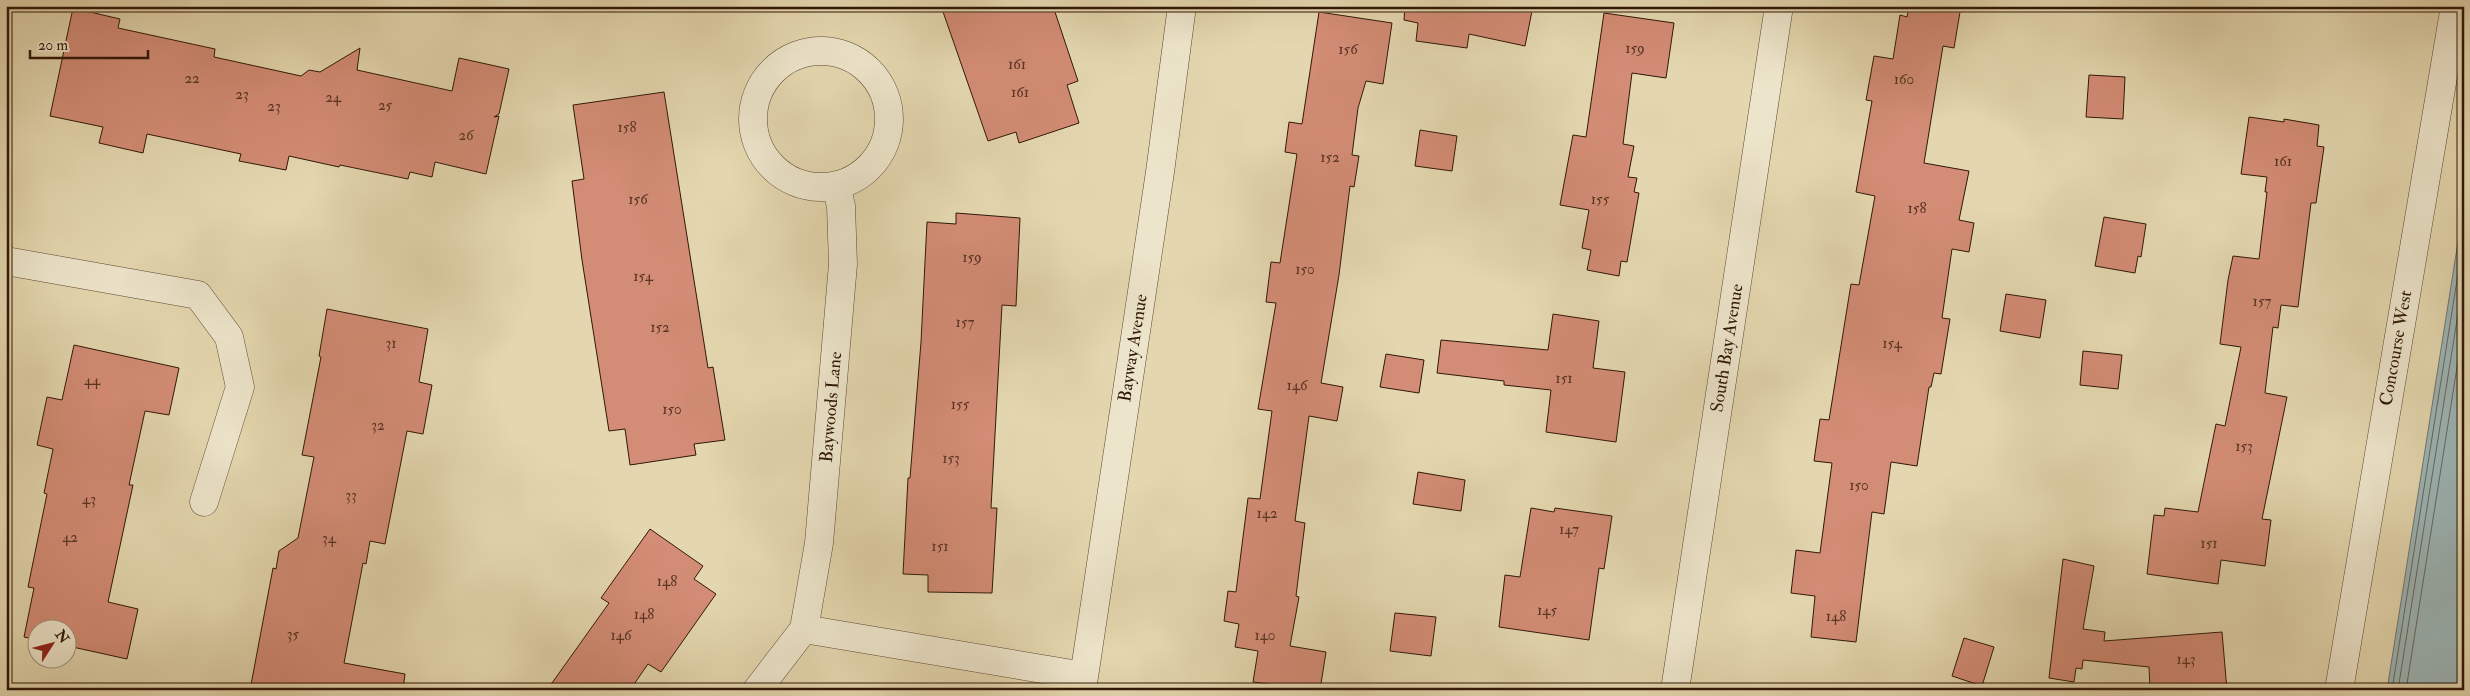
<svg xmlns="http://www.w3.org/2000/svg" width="2470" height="696" font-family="'IM FELL Double Pica',serif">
<rect width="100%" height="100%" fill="#e4d7af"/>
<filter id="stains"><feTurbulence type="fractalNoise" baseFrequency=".004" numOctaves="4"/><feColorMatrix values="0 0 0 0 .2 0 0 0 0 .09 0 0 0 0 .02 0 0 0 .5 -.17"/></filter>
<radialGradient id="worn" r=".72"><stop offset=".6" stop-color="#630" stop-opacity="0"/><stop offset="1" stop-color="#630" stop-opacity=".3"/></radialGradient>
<path fill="#9cb6b7" stroke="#717671" d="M2464,204V690H2387Z"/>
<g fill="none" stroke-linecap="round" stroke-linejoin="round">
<path stroke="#666660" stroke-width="1" d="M2392,690L2464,236
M2398,690L2464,276
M2406,690L2464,323"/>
</g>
<path fill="#d38c75" stroke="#301708" d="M941,6H1053L1078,81L1067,85L1079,123L1019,143L1016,132L988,141Z
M1405,6H1533L1525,46L1469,34L1467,48L1416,41L1418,23L1404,20Z
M1909,6H1961L1954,48L1943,46L1924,163L1969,171L1959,220L1974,223L1969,252L1952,249L1942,318L1950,319L1941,374L1934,373L1931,387H1929L1917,466L1891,462L1884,514L1872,512L1856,642L1811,637L1815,596L1791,593L1796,550L1820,553L1832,463L1814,461L1820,419L1829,420L1851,284L1859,285L1875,196L1856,192L1872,101L1866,100L1874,56L1893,59L1900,15L1907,17Z
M73,8L120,19L118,28L215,49L214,57L301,76L309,70L320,72L360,48L357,70L452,91L459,58L509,69L499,114L494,117L499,116L486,174L435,162L432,177L410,172L408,179L340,165L339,167L289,156L286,170L239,161L241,154L147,134L143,153L99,143L103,127L50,116Z
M1319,12L1392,23L1383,84L1366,81L1358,108L1352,155L1359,156L1354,187L1350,186L1339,275L1321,383L1343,387L1337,421L1309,416L1295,521L1305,523L1296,596L1299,597L1290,646L1326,652L1320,690H1316L1253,682L1258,651L1235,647L1239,624L1224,621L1228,591L1236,592L1248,498L1260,499L1272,411L1258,409L1276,303L1266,302L1271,262L1280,263L1297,154L1285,152L1289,122L1302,124Z
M1604,13L1674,23L1666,78L1632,73L1623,144L1634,146L1628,177L1637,178L1634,192L1639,193L1627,262L1621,261L1619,276L1587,270L1591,250L1582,248L1589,210L1560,205L1573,135L1586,137Z
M2089,75L2125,77L2123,119L2086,117Z
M664,92L708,368L713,367L725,440L694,444L696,455L630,465L625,429L609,431L582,260L572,181L584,179L573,105Z
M2249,117L2284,122V119L2319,125L2317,146L2324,147L2316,203H2311L2298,307L2281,305L2278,328L2273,327L2265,393L2287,397L2262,519L2271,520L2265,566L2221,560L2218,584L2147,574L2154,515L2164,516L2165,508L2198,512L2216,424L2225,426L2241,347L2220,344L2228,280L2233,256L2259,259L2267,192H2265L2267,177L2241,174Z
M1420,130L1457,136L1452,171L1415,166Z
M956,213L1020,218L1016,306L1002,305L991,508H997L992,593L928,592V575L903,574L908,478H910L921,342L927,222L956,224Z
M2104,217L2146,224L2141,257L2138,256L2135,273L2095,266Z
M2006,294L2046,300L2040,338L2000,331Z
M327,309L428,329L419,382L432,385L423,434L407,431L385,544L370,541L366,564L363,563L344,663L405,674L403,690H250L273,568L276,569L279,551L298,538L314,457L302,455L321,357L319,356Z
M1553,314L1599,321L1593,368L1625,372L1616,442L1546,432L1551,390L1504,385V381L1437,373L1441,340L1548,350Z
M74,345L179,368L169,415L145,411L129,485H133L108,602L138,609L127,659L68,646V628H38V640L24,637L34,588L28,587L47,494L44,493L53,449L37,445L47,397L62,400Z
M2083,351L2122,355L2118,389L2080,385Z
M1386,354L1424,360L1419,393L1380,387Z
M1418,472L1465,480L1461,511L1413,504Z
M1531,508L1554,512L1555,508L1612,516L1604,569L1599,568L1589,640L1499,627L1505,575L1520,577Z
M650,529L703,566L694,579L716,594L661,672L648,664L630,690H547L609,603L601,598Z
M2063,559L2094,566L2083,629L2105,632L2104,641L2222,632L2227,690H2150L2149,667L2083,660L2082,669L2076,668L2074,682L2049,678Z
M1395,613L1436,617L1431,656L1390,651Z
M1964,638L1994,647L1982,686L1952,676Z"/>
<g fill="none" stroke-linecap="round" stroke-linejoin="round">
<defs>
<path id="street" d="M753 119a68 68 0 1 1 136 0a68 68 0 1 1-136 0Z
M6,261L198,295L229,337L240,387L204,502
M804,629L1084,676
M757,690L804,629L819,543L843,264L841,206L836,185
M1082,690L1160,172L1182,6
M1675,690L1779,6
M2339,690L2455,6"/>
</defs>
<use href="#street" stroke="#5d4732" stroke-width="29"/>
<use href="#street" stroke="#ede5cb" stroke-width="28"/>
</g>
<g text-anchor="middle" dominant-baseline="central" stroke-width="4" stroke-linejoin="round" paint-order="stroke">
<g font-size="15" fill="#593423">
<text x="1635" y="48">159</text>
<text x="1348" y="49">156</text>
<text x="1017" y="64">161</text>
<text x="192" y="78">22</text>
<text x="1904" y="79">160</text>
<text x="1020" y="92">161</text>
<text x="242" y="94">23</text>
<text x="333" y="97">24</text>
<text x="385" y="105">25</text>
<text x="274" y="106">23</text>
<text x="627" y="127">158</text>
<text x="466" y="135">26</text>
<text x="1330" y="157">152</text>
<text x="2283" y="161">161</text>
<text x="638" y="199">156</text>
<text x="1600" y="199">155</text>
<text x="1917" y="208">158</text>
<text x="972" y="257">159</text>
<text x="1305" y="269">150</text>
<text x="643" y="276">154</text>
<text x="2262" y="301">157</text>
<text x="965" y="322">157</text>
<text x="660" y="327">152</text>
<text x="391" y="343">31</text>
<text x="1892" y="343">154</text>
<text x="1564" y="378">151</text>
<text x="92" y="380">44</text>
<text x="1297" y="385">146</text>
<text x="960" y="404">155</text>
<text x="672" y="409">150</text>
<text x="378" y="425">32</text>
<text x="2244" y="446">153</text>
<text x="951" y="458">153</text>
<text x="1859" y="485">150</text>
<text x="351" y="495">33</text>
<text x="89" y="499">43</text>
<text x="1267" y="513">142</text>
<text x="1569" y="529">147</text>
<text x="70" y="537">42</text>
<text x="329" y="538">34</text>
<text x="2209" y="543">151</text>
<text x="940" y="546">151</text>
<text x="667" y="581">148</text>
<text x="1547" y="610">145</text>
<text x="644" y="614">148</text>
<text x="1836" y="616">148</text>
<text x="293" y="634">35</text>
<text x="621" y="635">146</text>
<text x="1265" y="635">140</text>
<text x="2186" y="659">143</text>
</g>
<g font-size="18" fill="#301708" stroke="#ede5cb">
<text transform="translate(1133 348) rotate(-81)">Bayway Avenue</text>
<text transform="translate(1727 348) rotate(-81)">South Bay Avenue</text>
<text transform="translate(2396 348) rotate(-80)">Concourse West</text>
<text transform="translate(831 407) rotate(-85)">Baywoods Lane</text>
</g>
</g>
<rect width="2470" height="696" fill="none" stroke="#e4d7af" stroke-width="25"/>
<rect x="8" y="8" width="2455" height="681" fill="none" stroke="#301708" stroke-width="2.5"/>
<rect x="12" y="12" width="2445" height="671" fill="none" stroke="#301708"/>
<g transform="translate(52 644) rotate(54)"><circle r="24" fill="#ede5cb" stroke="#a1937d"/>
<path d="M0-4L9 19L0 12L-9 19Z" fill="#8f2418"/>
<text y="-8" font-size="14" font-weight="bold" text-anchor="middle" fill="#301708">N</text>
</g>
<path d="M30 50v8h118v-8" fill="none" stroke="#301708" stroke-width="2.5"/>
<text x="38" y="50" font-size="15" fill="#301708" stroke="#ede5cb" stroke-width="4" paint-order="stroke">20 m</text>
<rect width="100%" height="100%" filter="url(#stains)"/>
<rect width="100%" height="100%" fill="url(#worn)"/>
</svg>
